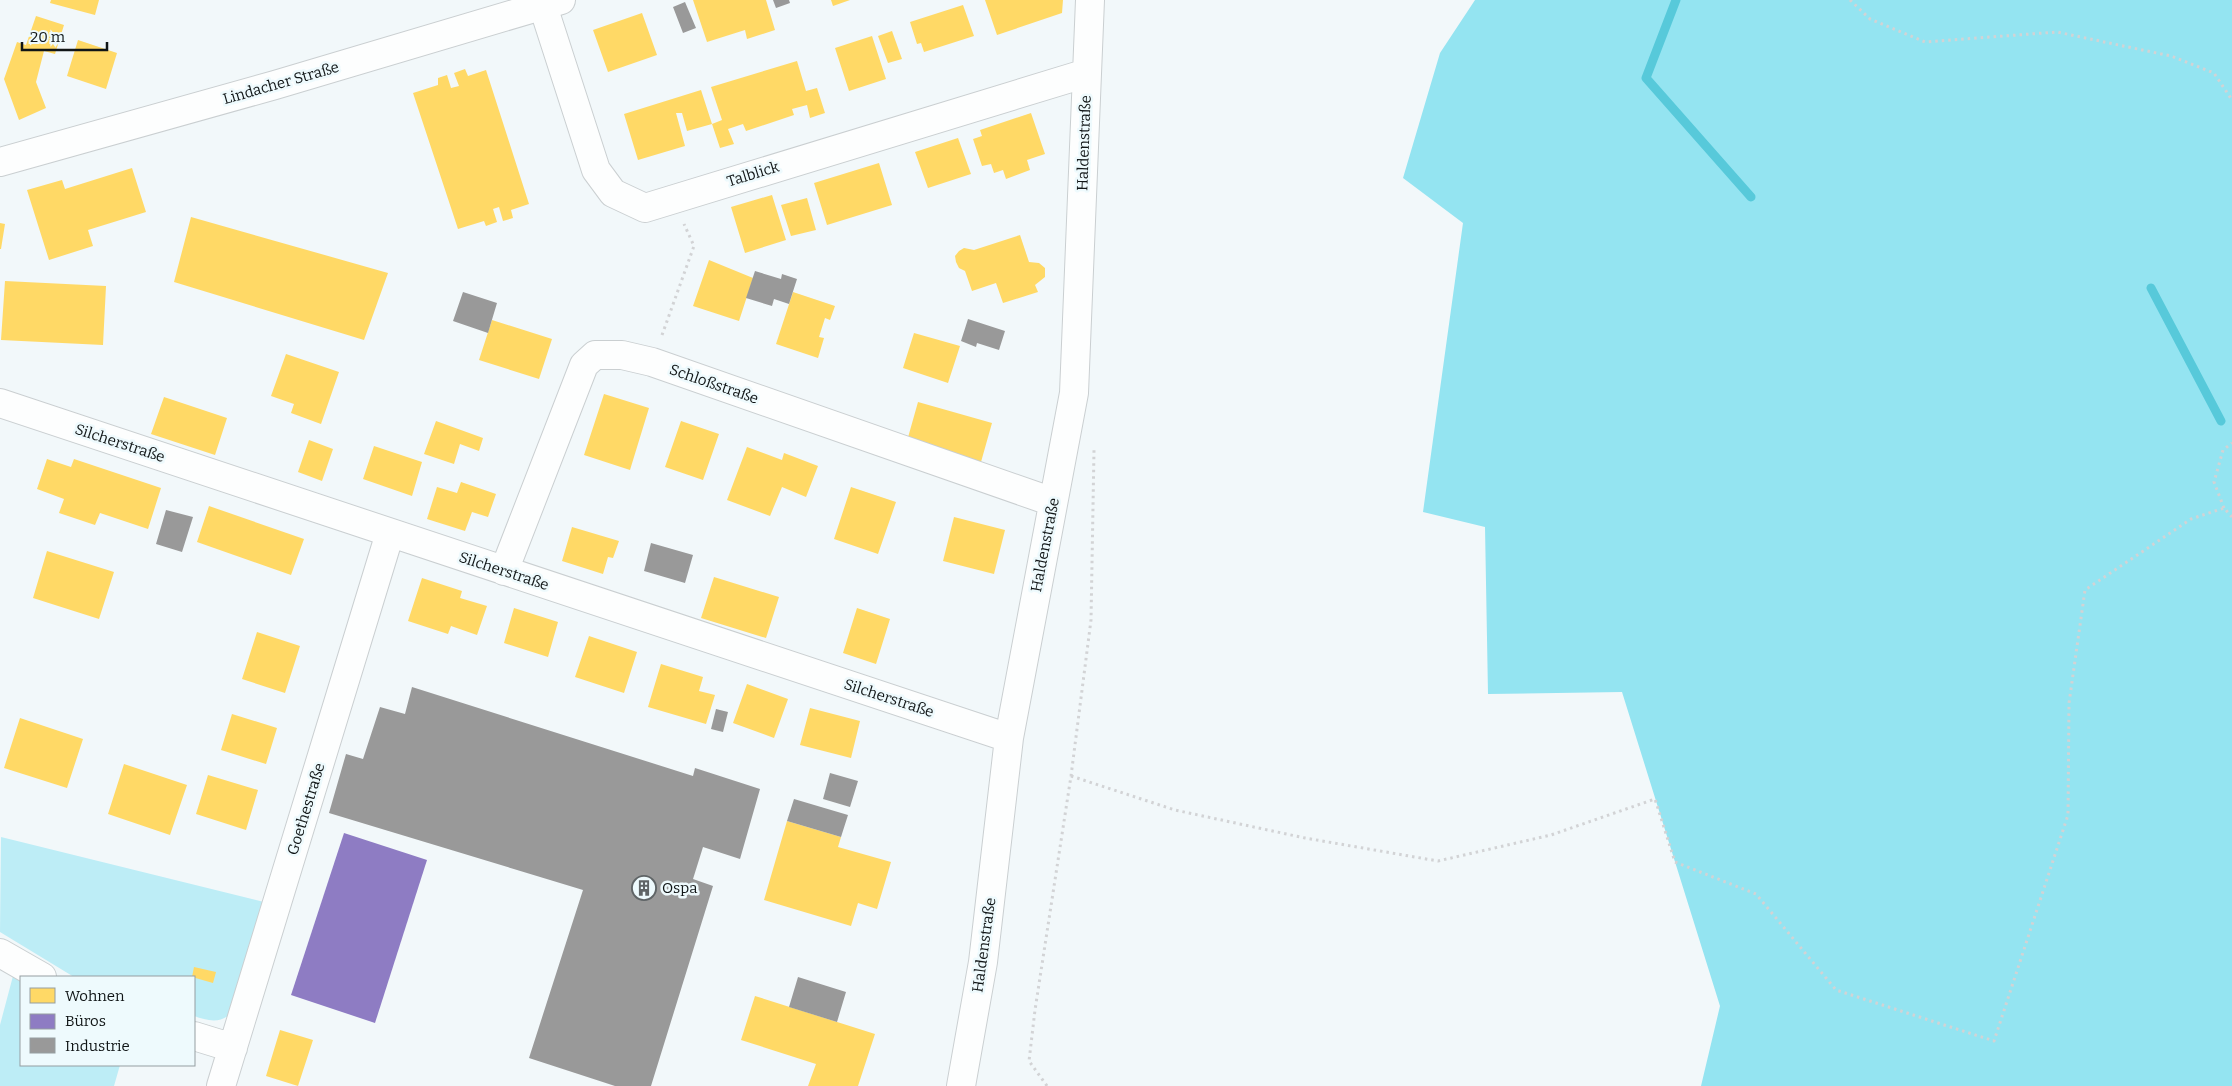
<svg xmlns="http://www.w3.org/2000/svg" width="2232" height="1086" font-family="Bitter,serif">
<rect width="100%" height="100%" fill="#f2f8fa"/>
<path fill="#bdedf6" d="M1,837L264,902L229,1015C218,1024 206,1020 194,1016V977H74L0,932Z
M13,976L21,981V1065H120L114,1086H0V1025Z"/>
<path fill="#94e4f1" d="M1475,0H2232V1086H1701L1720,1006L1622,692L1488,694L1485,527L1423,512L1463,223L1403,178L1440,53Z"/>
<path fill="#ffd966" d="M51,0H99L95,15L50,3Z
M693,0H766L775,30L747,39L745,30L707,42Z
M831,0H850L833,6Z
M985,0H1063L1062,13L997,35Z
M963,5L974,36L924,52L921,43L917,44L910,22Z
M642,13L657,55L608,72L593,30Z
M36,16L64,25L55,54L44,51L36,82L46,108L19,120L4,79L17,42L26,45Z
M892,31L902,59L888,63L878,36Z
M872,36L886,79L849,91L835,48Z
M78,40L117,53L106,89L67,76Z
M797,61L806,91L817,88L825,113L810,118L807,105L792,109L794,115L746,131L743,124L728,129L734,144L720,148L712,124L722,120L711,87Z
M465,69L468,76L486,70L529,204L511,210L513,218L503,221L499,207L493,209L497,222L486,226L484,221L458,229L413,93L438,85V78L447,75L451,88L459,86L454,73Z
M701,90L712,124L687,131L682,113H676L685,146L638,160L624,114Z
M1031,113L1045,154L1027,160L1030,170L1006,179L1003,170L994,173L991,164L982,166L973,139L982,136L980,130Z
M958,138L971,174L928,188L915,152Z
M879,163L892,205L827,225L814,183Z
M132,168L146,212L88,230L93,246L49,260L27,190L62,180L65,189Z
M772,195L786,240L745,253L731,207Z
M807,198L816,230L791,236L781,205Z
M191,217L388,273L364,340L174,282Z
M0,223L5,224L1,249H0Z
M1020,235L1029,262L1039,263L1045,268V277L1035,285L1038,292L1003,303L996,283L972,291L965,271L959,268L956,262L955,256L959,251L964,248L974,250Z
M709,260L753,278L739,321L693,306Z
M5,281L106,286L103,345L1,340Z
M793,292L835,306L830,320L825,318L819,337L824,338L818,358L776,344Z
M492,320L552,339L539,379L479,360Z
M914,333L960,346L948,383L903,368Z
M286,354L339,372L321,424L291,413L294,404L271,396Z
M604,394L649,408L630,470L584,455Z
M164,397L227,418L215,455L151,434Z
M918,402L992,423L981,462L907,441Z
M436,421L483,438L479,451L460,444L454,464L424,454Z
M681,421L719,434L703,480L665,467Z
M309,440L333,449L322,481L298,472Z
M374,446L422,462L412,496L363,479Z
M747,447L782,460L784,453L818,466L806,497L782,487L770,516L727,500Z
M47,459L71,467L74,459L161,488L148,529L100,513L95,525L59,513L64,499L37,489Z
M461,482L496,494L488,517L472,512L465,531L427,519L437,487L457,493Z
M851,487L896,502L878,554L834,539Z
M209,506L304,539L291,575L197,542Z
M954,517L1005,530L994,574L943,561Z
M572,527L619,541L613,558L608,557L603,574L562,561Z
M47,551L114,572L99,619L33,598Z
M714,577L779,597L766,638L701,618Z
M422,578L462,591L460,598L487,606L477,635L451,626L448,634L408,621Z
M514,608L558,622L548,657L504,643Z
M857,608L890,619L876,664L843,653Z
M257,632L300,646L285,693L242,679Z
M589,636L637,652L624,693L575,677Z
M661,664L703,677L699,691L715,695L706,724L648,707Z
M747,684L788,699L774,738L733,723Z
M810,708L860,721L851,758L800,745Z
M232,714L277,728L266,764L221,750Z
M20,718L83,739L67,788L4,768Z
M124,764L187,785L170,835L108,814Z
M208,775L258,790L246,830L196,814Z
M787,821L841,837L838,847L891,862L877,909L858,903L851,926L764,900Z
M194,967L216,972L213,983L192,977Z
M755,996L875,1034L858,1086H808L816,1064L741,1040Z
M280,1030L313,1040L298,1086L266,1076Z"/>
<path fill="#8e7cc3" d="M344,833L427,860L375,1023L291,995Z"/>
<path fill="#999" d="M773,0H789L790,3L776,8Z
M685,2L696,28L683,33L673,7Z
M755,271L781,279L782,274L797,279L789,304L774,299L772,306L746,298Z
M463,292L497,303L488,333L453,321Z
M968,319L1005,331L999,350L977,343L976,347L961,341Z
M166,510L193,517L182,552L156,544Z
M651,543L693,555L685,583L644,571Z
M412,687L693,776L695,768L760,789L740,859L703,847L693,879L713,886L651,1086H615L529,1058L583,890L329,813L346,754L363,759L380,707L405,714Z
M716,709L728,712L723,732L711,729Z
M830,773L858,781L850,807L823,799Z
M794,799L848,815L841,837L787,821Z
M798,977L846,992L837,1022L789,1007Z"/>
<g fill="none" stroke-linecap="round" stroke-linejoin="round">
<path stroke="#57c9da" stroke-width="9" d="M1676,0L1646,78L1751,197
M2151,288L2221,421"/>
<defs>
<path id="minor" d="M543,6L596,170L613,193L645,208L1087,73
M0,403L1009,738
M504,571L584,365L595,355H622L652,362L1053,502
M0,953L42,977
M194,1036L233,1048
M221,1086L390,533
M961,1086L983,962L1009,738L1074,393L1090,0"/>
<path id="tertiary" d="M0,162L275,85L561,0"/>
</defs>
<use href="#minor" stroke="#cacfd1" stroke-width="30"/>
<use href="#tertiary" stroke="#cacfd1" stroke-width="30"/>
<path stroke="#d2d3d5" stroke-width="3" stroke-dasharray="2.5 4" stroke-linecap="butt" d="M1850,0L1870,19L1925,42L2057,32L2171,56L2214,73L2232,100
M662,335L694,246L684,224
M2224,508L2214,482L2223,450L2232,443
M1071,776L1175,810L1305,838L1438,861L1551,835L1655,799L1675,862L1756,894L1836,990L1994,1041L2068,815L2069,703L2085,590L2191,519L2224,508L2232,517
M1047,1086L1029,1061L1035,1010L1071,776L1091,620L1094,450"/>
<use href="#minor" stroke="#fdfefe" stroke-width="28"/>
<use href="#tertiary" stroke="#fdfefe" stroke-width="28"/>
</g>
<defs>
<symbol id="building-ring" viewBox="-11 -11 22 22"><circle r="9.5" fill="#eefafd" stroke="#5f6466" stroke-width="1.5"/><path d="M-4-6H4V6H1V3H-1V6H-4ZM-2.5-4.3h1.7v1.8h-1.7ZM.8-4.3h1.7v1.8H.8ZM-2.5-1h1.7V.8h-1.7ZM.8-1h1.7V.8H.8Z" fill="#5f6466"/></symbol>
</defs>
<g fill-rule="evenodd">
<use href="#building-ring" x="630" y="874" width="28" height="28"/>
</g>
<g text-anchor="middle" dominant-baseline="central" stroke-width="5" stroke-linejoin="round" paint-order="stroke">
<g font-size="15" fill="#101516" stroke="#eefafd">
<text transform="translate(281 83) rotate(-16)">Lindacher Straße</text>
<text transform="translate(1084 143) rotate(-88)">Haldenstraße</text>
<text transform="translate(753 174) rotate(-17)">Talblick</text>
<text transform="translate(714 384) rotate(19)">Schloßstraße</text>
<text transform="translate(120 443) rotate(18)">Silcherstraße</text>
<text transform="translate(1045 545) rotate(-79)">Haldenstraße</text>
<text transform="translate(504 571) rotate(18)">Silcherstraße</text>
<text transform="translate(889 698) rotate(18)">Silcherstraße</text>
<text transform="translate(306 809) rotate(-73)">Goethestraße</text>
<text transform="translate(984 945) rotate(-82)">Haldenstraße</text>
</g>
<g font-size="15" fill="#101516" stroke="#eefafd" text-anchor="start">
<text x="662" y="888">Ospa</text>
</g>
</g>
<rect x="20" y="976" width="175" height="90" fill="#eefafd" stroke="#959ea1"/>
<rect x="30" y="988" width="25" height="15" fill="#ffd966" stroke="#959ea1"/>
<text x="65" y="1001" font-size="15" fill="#101516">Wohnen</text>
<rect x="30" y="1014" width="25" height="15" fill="#8e7cc3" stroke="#959ea1"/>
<text x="65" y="1026" font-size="15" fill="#101516">Büros</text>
<rect x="30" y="1038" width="25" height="15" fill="#999999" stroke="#959ea1"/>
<text x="65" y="1051" font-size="15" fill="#101516">Industrie</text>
<path d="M22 42v8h85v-8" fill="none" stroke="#101516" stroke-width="2.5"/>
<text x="30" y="42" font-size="15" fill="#101516" stroke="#eefafd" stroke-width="4" paint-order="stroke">20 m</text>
</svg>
